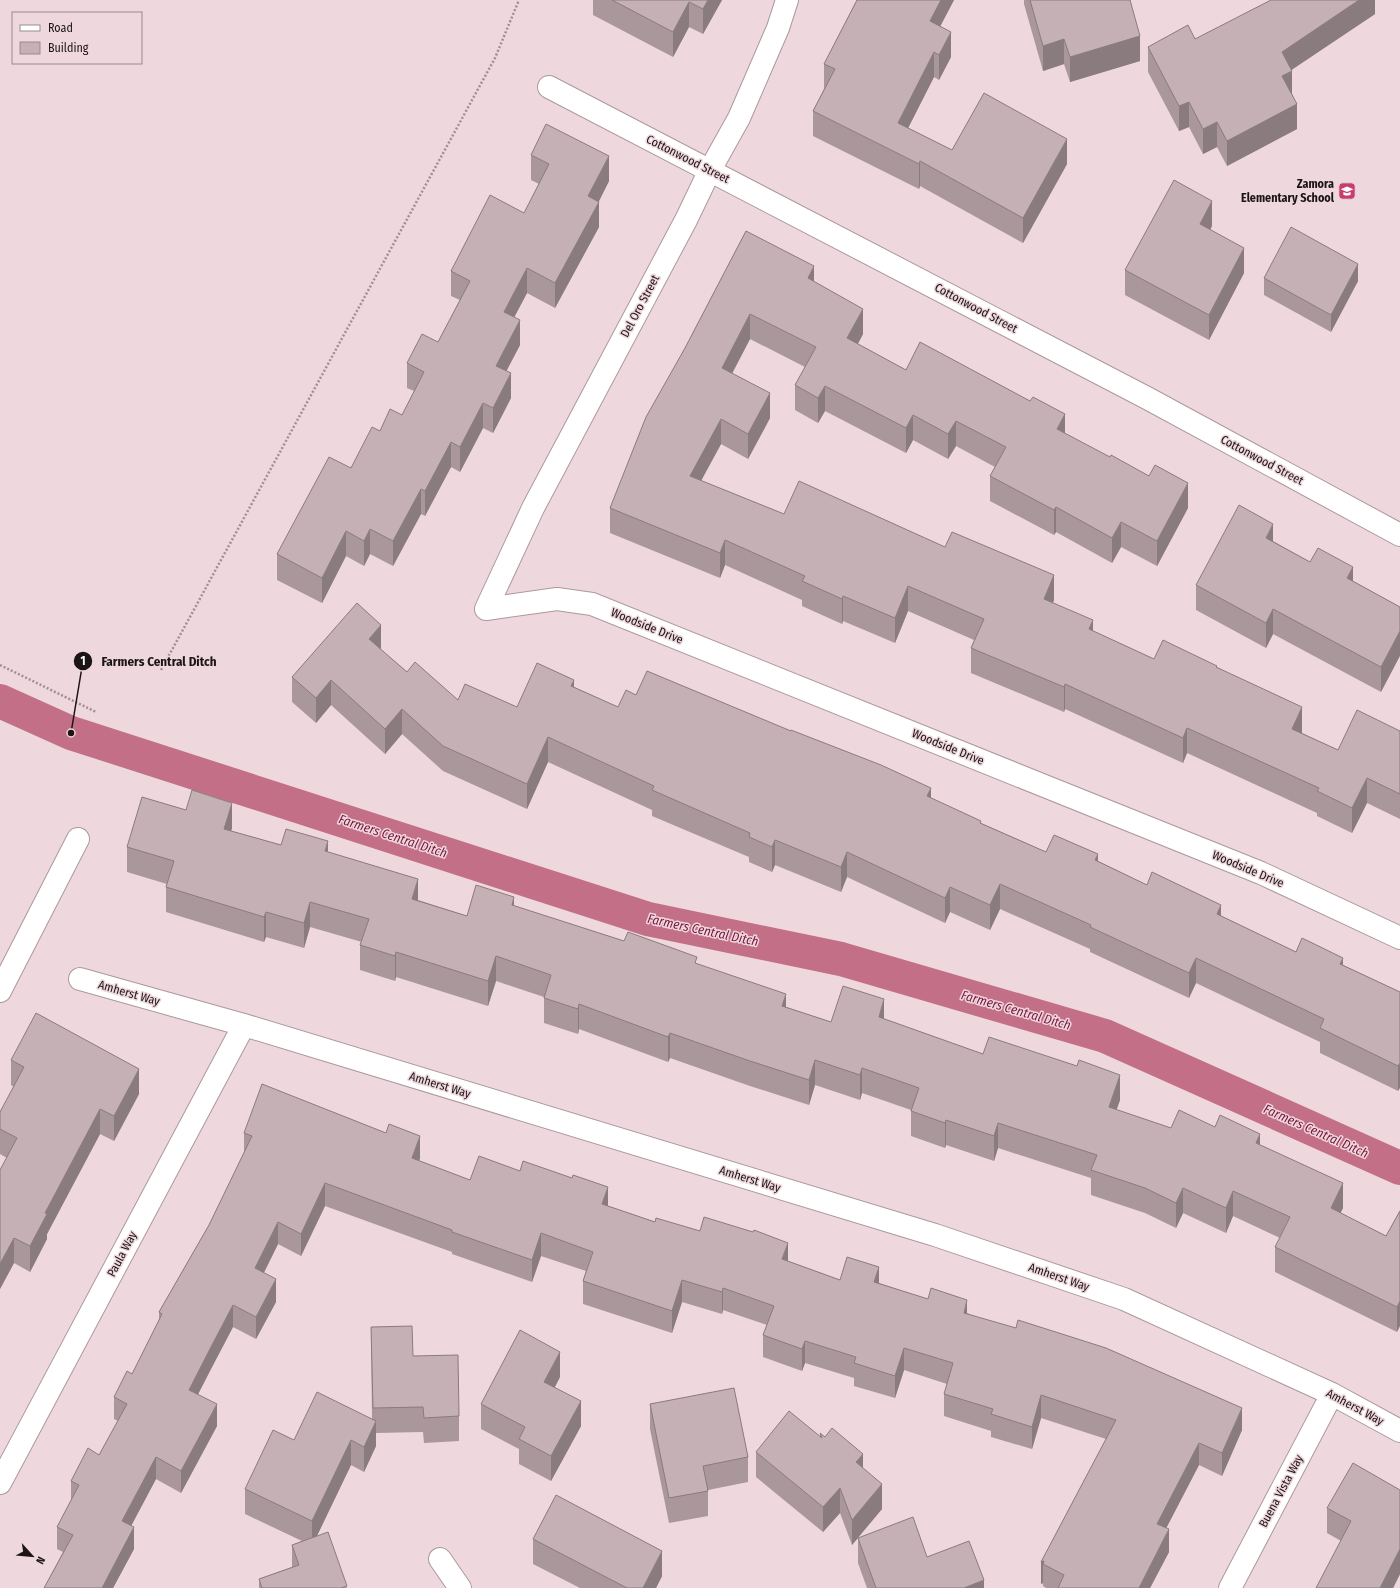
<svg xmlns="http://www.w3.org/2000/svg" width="1400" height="1588" font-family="'Fira Sans Condensed',sans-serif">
<rect width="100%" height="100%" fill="#eed8dd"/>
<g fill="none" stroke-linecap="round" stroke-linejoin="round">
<path stroke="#c26f87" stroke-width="34" d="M0,701L71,733L648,919L841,959L1105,1036L1400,1168"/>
<defs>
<path id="minor" d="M549,87L1147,398L1400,535
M486,609L557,599L592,604L1261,873L1400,938
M486,609L533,508L686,220L710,170L739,118L778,28L787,0
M80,979L244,1025L935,1235L1124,1299L1332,1394L1400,1431
M0,991L78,839
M0,1483L244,1025
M440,1559L460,1588
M1230,1588L1332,1394"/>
</defs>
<use href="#minor" stroke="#ac989d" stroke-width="24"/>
<path stroke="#a08f93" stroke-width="2.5" stroke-dasharray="2 2" stroke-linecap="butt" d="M0,665L96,712
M161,670L495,58L519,0"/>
<use href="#minor" stroke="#fff" stroke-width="22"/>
</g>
<path fill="#a9979c" d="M593,0H722L703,34L689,27L673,57L593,15Z
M857,0H954L940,26L951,57L939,80L934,77L908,128L952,150L1067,164L1023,243L920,186L919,189L813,136V111L824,89V64Z
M1024,0H1130L1140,61L1070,82L1064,64L1043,71L1024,4Z
M1375,0V14L1291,70L1292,93L1297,129L1227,166L1217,147L1203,154L1189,127L1179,131L1148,72V47L1195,39Z
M531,155L609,181L599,201V227L555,308L527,293L514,317L520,345L506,371L511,398L493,433L483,428L460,472L451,467L425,516L421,514L393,566L370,554L364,566L346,556L322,603L277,580V554L351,468L380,431L402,415L414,391L407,388V363L438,342L460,300L451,296V271L524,213L539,184L531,180Z
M1212,226L1210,230L1244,273L1209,340L1125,295V270Z
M746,231L814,282L863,334L858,344L906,370L1065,433L1188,508L1157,566L1121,547L1112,563L1056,532L1054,535L990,501V476L995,467L956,446L948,459L913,440L906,453L825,411L818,423L795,410V385L805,367L750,339L732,373L770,418L748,459L721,444L701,481L784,514L1054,600L1053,603L1093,631L1154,659L1217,667L1302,732V733L1338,750L1400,731V819L1367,803L1352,833L1317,816V813L1187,753L1183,763L1065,709L1064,712L971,673V648L974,640L908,611L895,643L843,621L842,624L802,606V600L725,565L720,578L610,533V508L685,348Z
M1264,278L1358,281L1331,332L1264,295Z
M1273,541L1310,562L1353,581L1400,607L1381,692L1273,634L1266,648L1196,610V585Z
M381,650L407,672L458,700L517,707L574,687L618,707L636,695L931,798L981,823L1046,852L1098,861L1147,885L1221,916L1296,952L1343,965L1400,992L1398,1091L1320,1053V1042L1196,983L1189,998L1090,952V949L1000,909L990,930L950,912L945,923L847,877L841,892L775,865L772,872L749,862V857L652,816V810L548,762L527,809L443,771L402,734L385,754L331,705L316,723L292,702V677Z
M186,810L232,828L231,831L281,845L328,852L418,900L467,916L514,906L624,941L697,964L786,1007L831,1022L884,1019L983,1054L1120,1100L1116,1110L1171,1128L1215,1127L1260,1145L1343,1208L1340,1213L1386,1236L1400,1210L1397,1332L1275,1272V1247L1280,1238L1233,1216L1226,1233L1183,1213L1176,1228L1145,1213L1091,1195V1178L998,1148L994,1161L946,1145L945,1148L911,1136V1110L862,1093L860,1100L815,1085L809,1105L750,1086L670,1058L668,1062L579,1029L578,1034L544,1023V997L496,981L488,1006L396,977L395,981L360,970V945L362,942L310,927L304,948L266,937L264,942L166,912V887L167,884L127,872V847Z
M11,1060L139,1094L114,1141L100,1134L47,1234V1239L30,1272L14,1263L0,1289V1170L7,1158L0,1154V1112L14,1087L11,1085Z
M244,1133L420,1158L419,1161L470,1180L608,1206L655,1222L788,1261L840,1280L879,1283L967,1313L1242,1430L1222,1476L1199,1465L1166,1528L1169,1552L1150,1588H1046L1043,1586V1583L1041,1584V1562L1106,1439L1041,1418L1032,1449L991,1437V1431L944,1416V1394L947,1384L904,1370L895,1398L854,1386V1378L805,1363L802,1371L763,1357V1335L767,1325L723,1310L722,1314L682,1302L672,1333L583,1304V1281L586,1271L541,1256L532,1282L452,1254V1252L325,1206L301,1256L278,1244L264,1273L276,1302L256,1339L233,1327L212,1367L198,1394L217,1426L181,1493L156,1479L131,1526L134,1549L113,1588H44L63,1552L57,1549V1527L71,1501V1481L99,1455L118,1421L114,1419V1397L132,1374L159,1321V1312L209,1225L244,1153Z
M371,1327L413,1356L459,1416V1441L424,1443L423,1432L376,1433V1446L364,1472L351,1465L317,1536L347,1588H259V1579L292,1567V1545L302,1541L245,1514V1489L294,1440L372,1419Z
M560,1377L555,1387L581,1426L551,1481L519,1464V1449L481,1429V1404Z
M650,1404L748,1457V1482L708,1490V1516L669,1523L650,1429Z
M820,1433L863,1469L882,1509L858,1537L927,1557L984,1588H867L858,1563V1538L852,1545L840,1513L823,1532L756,1477V1452L820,1436Z
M1400,1490V1574L1393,1588H1316L1341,1541L1327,1533V1508Z
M533,1539L662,1576L656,1588H580L533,1564Z"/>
<path fill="#8a7b7f" d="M708,0H722L703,34V9Z
M941,0H954L930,46V21Z
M1359,0H1375V14L1284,75L1292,71V96L1282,101V52Z
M689,2V27L673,57V32Z
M951,32V57L939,80V55Z
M1140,36V61L1070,82V57Z
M1064,39V64L1043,71V46Z
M934,52V77L898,148V123Z
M1189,102V127L1179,131V106Z
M1297,104V129L1227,166V141Z
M1217,122V147L1203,154V129Z
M1067,139V164L1023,243V218Z
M609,156V181L596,207L599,202V227L555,308V283L588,196Z
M920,161V186L919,189V164Z
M1212,201V226L1200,249V224Z
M1244,248V273L1209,340V315Z
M1358,264V281L1331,332V315Z
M814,266V291L808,278Z
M527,268V293L504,337V312Z
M863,309V334L847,363V338Z
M750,314V339L722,393V368Z
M520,320V345L496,391V366Z
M511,373V398L493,433V408Z
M825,386V411L818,423V398Z
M770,393V418L748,459V434Z
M483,403V428L460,472V447Z
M1065,414V439L1057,429Z
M913,415V440L906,453V428Z
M721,419V444L690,501V476Z
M956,421V446L948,459V434Z
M451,442V467L425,516V491Z
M1188,483V508L1157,566V541Z
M421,489V514L393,566V541Z
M1056,507V532L1054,535V510Z
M1121,522V547L1112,563V538Z
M1273,524V549L1266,538Z
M370,529V554L364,566V541Z
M346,531V556L322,603V578Z
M725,540V565L720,578V553Z
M1353,567V592L1347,578Z
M1054,575V600L1044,624V599Z
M908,586V611L895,643V618Z
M843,596V621L842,624V599Z
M1273,609V634L1266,648V623Z
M1093,620V645L1089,629Z
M381,625V650L369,639Z
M1400,631V656L1381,692V667Z
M331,680V705L316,723V698Z
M574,680V705L571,686Z
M1065,684V709L1064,712V687Z
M1302,707V732L1292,754V729Z
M402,709V734L385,754V729Z
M1187,728V753L1183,763V738Z
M548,737V762L527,809V784Z
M1367,778V803L1352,833V808Z
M931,788V813L927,796Z
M232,803V828L224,854V829Z
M775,840V865L772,872V847Z
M328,841V866L325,851Z
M847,852V877L841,892V867Z
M1098,854V879L1095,860Z
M418,879V904L412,899Z
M1000,884V909L990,930V905Z
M950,887V912L945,923V898Z
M514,897V922L512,905Z
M310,902V927L304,948V923Z
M1221,905V930L1217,914Z
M266,912V937L264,942V917Z
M396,952V977L395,981V956Z
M496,956V981L488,1006V981Z
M1196,958V983L1189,998V973Z
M1343,958V983L1340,964Z
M786,994V1019L782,1006Z
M884,999V1024L879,1017Z
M579,1004V1029L578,1034V1009Z
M670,1033V1058L668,1062V1037Z
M815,1060V1085L809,1105V1080Z
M1400,1063V1088L1398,1091V1066Z
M862,1068V1093L860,1100V1075Z
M139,1069V1094L114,1141V1116Z
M1120,1075V1100L1109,1132V1107Z
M100,1109V1134L47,1234V1239L30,1272V1246L45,1213Z
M946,1120V1145L945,1148V1123Z
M998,1123V1148L994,1161V1136Z
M1260,1134V1159L1256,1143Z
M420,1136V1158L412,1181V1158Z
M325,1183V1206L301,1256V1234Z
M1343,1183V1208L1331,1233V1208Z
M608,1187V1209L602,1204Z
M1183,1188V1213L1176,1228V1203Z
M1233,1191V1216L1226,1233V1208Z
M278,1222V1244L255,1290V1268Z
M541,1233V1256L532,1282V1260Z
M14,1238V1263L0,1289V1264Z
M788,1243V1265L782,1259Z
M879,1267V1289L874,1282Z
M276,1279V1302L256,1339V1317Z
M682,1280V1302L672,1333V1311Z
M723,1288V1310L722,1314V1292Z
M967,1300V1322L964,1313Z
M1400,1301V1326L1397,1332V1307Z
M233,1305V1327L212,1367L189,1412V1390L212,1345Z
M805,1341V1363L802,1371V1349Z
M904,1348V1370L895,1398V1376Z
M560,1352V1377L544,1407V1382Z
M1041,1395V1418L1032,1449V1427Z
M581,1401V1426L551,1481V1456Z
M217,1404V1426L181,1493V1471Z
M1242,1408V1430L1222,1476V1453Z
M376,1421V1446L364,1472V1447Z
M351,1440V1465L312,1546V1521Z
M1199,1443V1465L1157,1546V1524Z
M863,1454V1479L856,1462Z
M156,1457V1479L122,1543V1521Z
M882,1484V1509L852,1545V1520Z
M840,1488V1513L823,1532V1507Z
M134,1527V1549L113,1588H102Z
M1169,1529V1552L1150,1588H1139Z
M1400,1549V1574L1393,1588H1380Z
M662,1551V1576L656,1588H643Z
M1044,1561L1043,1564V1583L1041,1584V1562Z
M984,1580V1588H964Z"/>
<path fill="#c5b0b5" stroke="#8a7b7f" d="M612,0H708L703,9L689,2L673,32Z
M857,0H941L930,21L951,32L939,55L934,52L898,123L952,150L984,93L1067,139L1023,218L920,161L919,164L813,111L835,69L824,64Z
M1030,0H1130L1140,36L1070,57L1064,39L1043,46Z
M1271,0H1359L1282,52L1292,71L1282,76L1297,104L1227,141L1217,122L1203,129L1189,102L1179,106L1148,47L1188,25L1195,39Z
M546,124L609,156L588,196L599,202L555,283L527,268L504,312L520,320L496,366L511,373L493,408L483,403L460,447L451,442L425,491L421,489L393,541L370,529L364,541L346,531L322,578L277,554L329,457L351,468L372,427L380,431L390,409L402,415L424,372L407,363L422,334L438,342L470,281L451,271L490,195L524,213L549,164L531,155Z
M1174,180L1212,201L1200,224L1244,248L1209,315L1125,270Z
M1291,227L1358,264L1331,315L1264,278Z
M746,231L814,266L808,278L863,309L847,338L906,370L920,342L1030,401L1033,397L1065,414L1057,429L1110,457L1111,455L1149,476L1155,465L1188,483L1157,541L1121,522L1112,538L1056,507L1054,510L990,476L1006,447L956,421L948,434L913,415L906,428L825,386L818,398L795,385L816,347L750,314L722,368L770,393L748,434L721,419L690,476L784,514L799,481L945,547L952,532L1054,575L1044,599L1093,620L1089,629L1154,659L1163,640L1217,666L1216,667L1302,707L1292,729L1338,750L1357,710L1400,731V794L1367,778L1352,808L1317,791L1319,788L1187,728L1183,738L1065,684L1064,687L971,648L984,619L908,586L895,618L843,596L842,599L802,581L805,576L725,540L720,553L610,508L646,417L685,348Z
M1239,505L1273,524L1266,538L1310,562L1318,548L1353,567L1347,578L1400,607V631L1381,667L1273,609L1266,623L1196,585Z
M357,603L381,625L369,639L407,672L415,662L458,700L465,684L517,707L537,663L574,680L571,686L618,707L626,690L636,695L647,671L791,731V730L881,765L931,788L927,796L981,821L980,823L1046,852L1054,835L1098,854L1095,860L1147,885L1152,872L1221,905L1217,914L1296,952L1302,938L1343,958L1340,964L1400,992V1063L1398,1066L1320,1028L1324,1019L1196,958L1189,973L1090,927L1091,925L1000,884L990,905L950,887L945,898L847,852L841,867L775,840L772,847L749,837L750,833L652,790L654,786L548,737L527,784L443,746L402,709L385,729L331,680L316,698L292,677Z
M192,790L232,803L224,829L281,845L286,829L328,841L325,851L418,879L412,899L467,916L476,885L514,897L512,905L624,941L628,932L697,957L695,963L786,994L782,1006L831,1022L843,986L884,999L879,1017L983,1054L989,1037L1077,1066L1079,1060L1120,1075L1109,1107L1171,1128L1179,1110L1215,1127L1220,1115L1260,1134L1256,1143L1343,1183L1331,1208L1386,1236L1400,1211V1301L1397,1307L1275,1247L1290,1217L1233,1191L1226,1208L1183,1188L1176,1203L1145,1188L1091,1170L1097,1155L998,1123L994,1136L946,1120L945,1123L911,1111L919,1088L862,1068L860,1075L815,1060L809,1080L750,1061L670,1033L668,1037L579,1004L578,1009L544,998L551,975L496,956L488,981L396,952L395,956L360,945L369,919L310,902L304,923L266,912L264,917L166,887L174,861L127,847L142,797L186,810Z
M36,1013L139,1069L114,1116L100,1109L45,1213L47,1214L30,1246L14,1238L0,1264V1170L17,1138L0,1129V1112L24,1067L11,1060Z
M262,1084L386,1133L389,1124L420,1136L412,1158L470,1180L479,1156L520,1171L523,1161L572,1178L573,1175L608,1187L602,1204L655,1222L656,1218L700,1231L704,1217L753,1232L754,1230L788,1243L782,1259L840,1280L847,1257L879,1267L874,1282L928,1299L931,1288L967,1300L964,1313L1016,1328L1018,1320L1106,1348L1242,1408L1222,1453L1199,1443L1157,1524L1169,1529L1139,1588H1058L1064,1575L1043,1564L1044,1561L1041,1562L1116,1420L1041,1395L1032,1427L991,1414L993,1409L944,1394L953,1363L904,1348L895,1376L854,1363L856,1357L805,1341L802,1349L763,1335L774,1306L723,1288L722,1292L682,1280L672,1311L583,1281L593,1252L541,1233L532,1260L452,1232V1230L325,1183L301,1234L278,1222L255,1268L276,1279L256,1317L233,1305L212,1345L189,1390L217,1404L181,1471L156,1457L122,1521L134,1527L102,1588H44L73,1535L57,1527L79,1485L71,1481L88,1448L99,1455L127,1404L114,1397L127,1371L132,1374L162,1314L159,1312L209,1225L252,1136L244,1133Z
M412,1326L413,1356L458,1355L459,1416L424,1418L423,1407L373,1408L371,1327Z
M520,1330L560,1352L544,1382L581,1401L551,1456L519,1439L525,1427L481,1404Z
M734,1388L748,1457L703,1466L708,1491L669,1498L650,1404Z
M317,1392L376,1421L364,1447L351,1440L312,1521L245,1489L273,1430L294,1440Z
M789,1411L822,1438L820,1433L825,1437L832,1428L863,1454L856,1462L882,1484L852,1520L840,1488L823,1507L756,1452Z
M1353,1463L1400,1490V1549L1380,1588H1316L1351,1521L1327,1508Z
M556,1495L662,1551L643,1588H627L533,1539Z
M913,1517L927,1557L969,1541L984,1580L964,1588H876L858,1538Z
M328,1532L347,1586L341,1588H262L259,1579L299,1565L292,1545Z"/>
<defs>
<symbol id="school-square" viewBox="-11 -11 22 22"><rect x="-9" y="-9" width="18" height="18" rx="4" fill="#c83d70" stroke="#eed8dd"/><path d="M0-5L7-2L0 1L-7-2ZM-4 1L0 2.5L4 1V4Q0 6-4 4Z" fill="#fff"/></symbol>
</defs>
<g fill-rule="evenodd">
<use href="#school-square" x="1337" y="181" width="20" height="20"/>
</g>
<g text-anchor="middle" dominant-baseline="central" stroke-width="3" stroke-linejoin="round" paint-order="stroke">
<g font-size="12" fill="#1c1416" stroke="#eed8dd">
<text transform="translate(688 159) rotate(27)">Cottonwood Street</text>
<text transform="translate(640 306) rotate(-62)">Del Oro Street</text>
<text transform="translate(976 308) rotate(28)">Cottonwood Street</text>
<text transform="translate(1262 460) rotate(28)">Cottonwood Street</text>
<text transform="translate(647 626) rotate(22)">Woodside Drive</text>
<text transform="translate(948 747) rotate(22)">Woodside Drive</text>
<text transform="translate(1248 869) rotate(23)">Woodside Drive</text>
<text transform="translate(129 993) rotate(16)">Amherst Way</text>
<text transform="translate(440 1085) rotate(17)">Amherst Way</text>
<text transform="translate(750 1179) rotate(17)">Amherst Way</text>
<text transform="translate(122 1254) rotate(-62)">Paula Way</text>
<text transform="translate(1059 1277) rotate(19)">Amherst Way</text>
<text transform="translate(1355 1407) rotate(28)">Amherst Way</text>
<text transform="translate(1281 1491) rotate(-62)">Buena Vista Way</text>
</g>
<g font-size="12" font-weight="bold" fill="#1c1416" stroke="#eed8dd" text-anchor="end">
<text x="1334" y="184">Zamora<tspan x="1334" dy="14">Elementary School</tspan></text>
</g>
<g font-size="13" font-style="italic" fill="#7a143e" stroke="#eed8dd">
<text transform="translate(393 836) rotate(18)">Farmers Central Ditch</text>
<text transform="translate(703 930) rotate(12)">Farmers Central Ditch</text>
<text transform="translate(1016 1010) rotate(16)">Farmers Central Ditch</text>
<text transform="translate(1316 1131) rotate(24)">Farmers Central Ditch</text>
</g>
</g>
<path fill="none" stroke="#1c1416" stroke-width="1.5" d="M71 733L83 661"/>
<g fill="#1c1416" stroke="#eed8dd" stroke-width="1.5">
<circle cx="71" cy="733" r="4"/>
<circle cx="83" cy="661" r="10"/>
</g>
<g font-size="12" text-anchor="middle" font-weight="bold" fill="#fff">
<text x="83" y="665">1</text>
</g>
<g font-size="13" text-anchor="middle" font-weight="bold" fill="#1c1416" stroke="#eed8dd" stroke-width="3" stroke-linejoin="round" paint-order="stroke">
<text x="159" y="666">Farmers Central Ditch</text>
</g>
<rect x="12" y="12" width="130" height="52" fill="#eed8dd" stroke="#9a8a8d"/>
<rect x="20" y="25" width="20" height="6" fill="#ffffff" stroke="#9a8a8d"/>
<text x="48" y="32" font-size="12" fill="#1c1416">Road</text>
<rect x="20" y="42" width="20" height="12" fill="#c5b0b5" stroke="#9a8a8d"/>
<text x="48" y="52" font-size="12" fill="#1c1416">Building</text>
<g transform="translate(32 1556) rotate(117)" stroke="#eed8dd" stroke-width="3" paint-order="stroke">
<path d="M0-3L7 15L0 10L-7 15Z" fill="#1c1416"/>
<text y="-6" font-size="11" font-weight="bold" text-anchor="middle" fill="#1c1416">N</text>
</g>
</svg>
